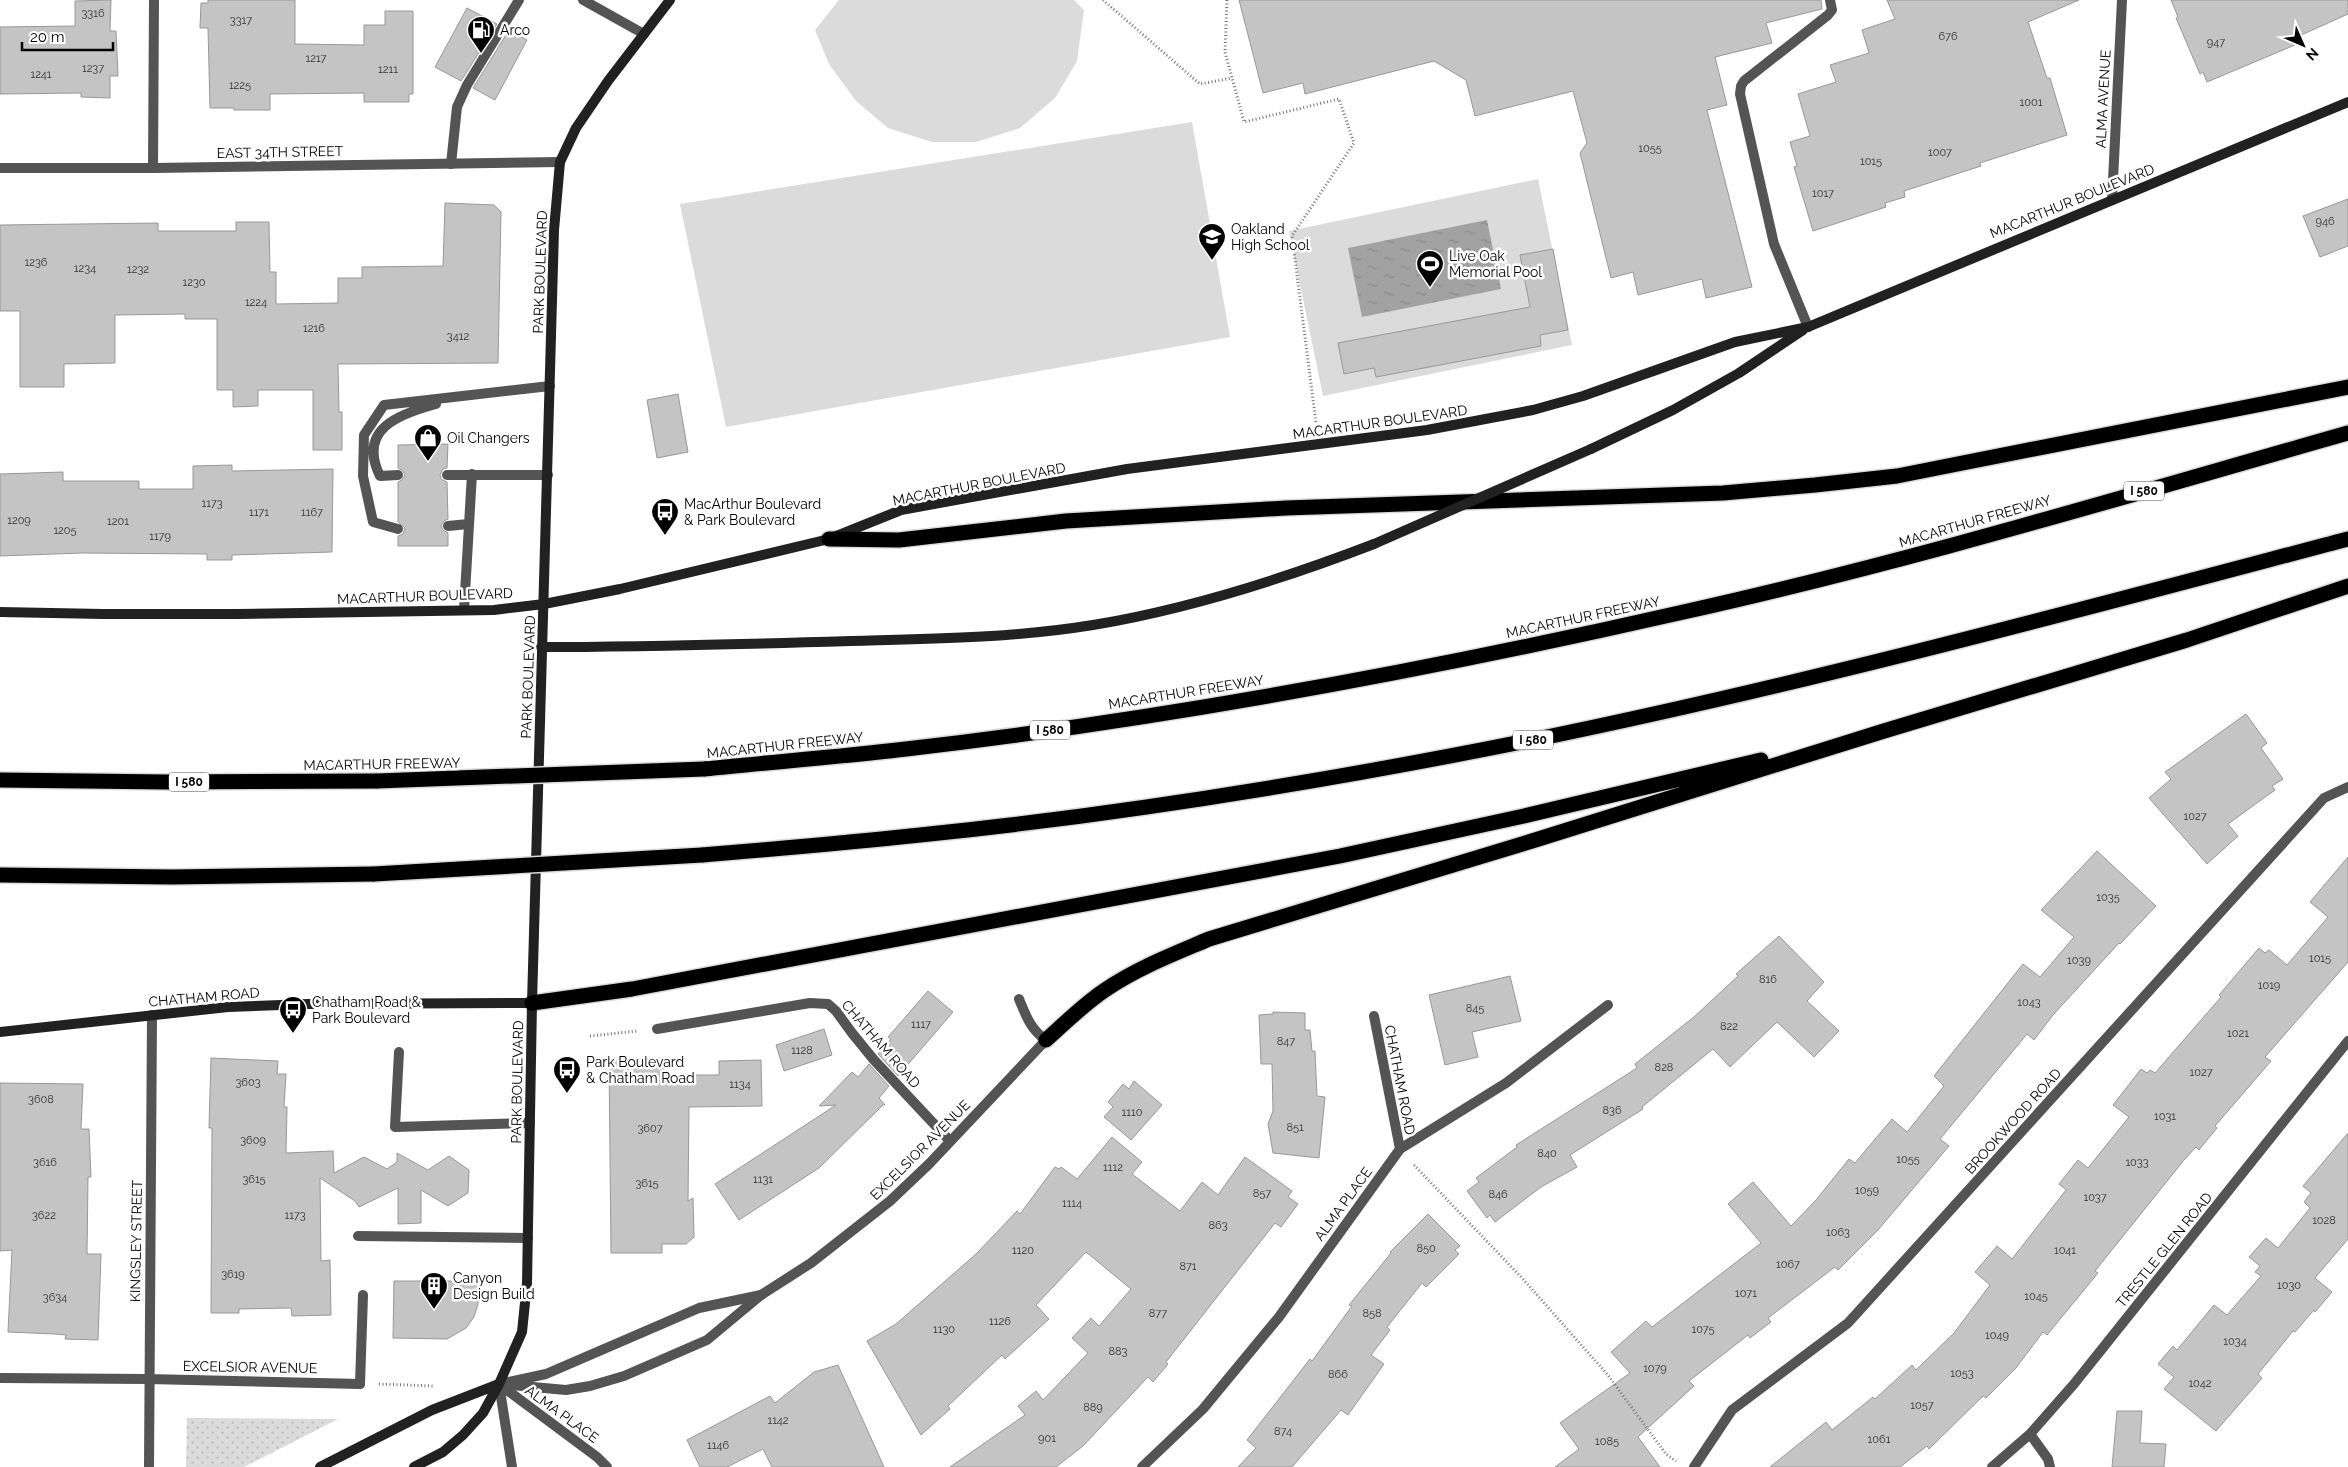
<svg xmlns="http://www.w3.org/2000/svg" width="2348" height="1467" font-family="Raleway,sans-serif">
<defs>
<pattern id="garden-dots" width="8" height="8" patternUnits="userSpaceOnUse" patternTransform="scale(1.25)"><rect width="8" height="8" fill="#dbdbdb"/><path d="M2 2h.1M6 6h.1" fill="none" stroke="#bababa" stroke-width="1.8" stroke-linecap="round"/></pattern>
<pattern id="water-ripples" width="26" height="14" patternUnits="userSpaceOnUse" patternTransform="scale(1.25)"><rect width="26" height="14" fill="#a2a2a2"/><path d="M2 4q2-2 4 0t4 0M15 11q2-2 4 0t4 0" fill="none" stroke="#8a8a8a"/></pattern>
</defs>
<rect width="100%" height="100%" fill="#fff"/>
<path fill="#dbdbdb" d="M839,0H1074L1084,10L1077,61L1055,98L1020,128L976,142H932L888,128L856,101L829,64L815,30Z
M1192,122L1230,337L726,427L680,204Z
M1538,179L1572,345L1323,396L1289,231Z"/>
<path fill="url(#garden-dots)" d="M187,1418L338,1419L244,1467H186Z"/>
<path fill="url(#water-ripples)" d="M1487,220L1501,289L1362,317L1348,248Z"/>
<path fill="#c4c4c4" stroke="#989898" d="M111,0L110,31H116L118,76H110V98L81,97V93L0,94V27L75,26V1Z
M208,0H295V44L364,45V25H385V11H413V94H409V102H364V93L270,94V110H234V108H210L208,28H200L201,3H208Z
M1239,0H1821L1822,9L1766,23L1772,43L1715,57L1727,105L1707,110L1752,287L1706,298L1702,279L1638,295L1633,272L1611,278L1580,153L1587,143L1573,91L1475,116L1466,80L1434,61L1305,94L1303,83L1263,93Z
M1887,0H2079L2028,22L2047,78H2050L2067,135L1980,163L1981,166L1904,191L1905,197L1885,203L1886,207L1813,231L1794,167L1797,166L1790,142L1810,136L1798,94L1836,82L1830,65L1869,53L1862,30L1895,19Z
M2171,0H2348V14L2299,36L2302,42L2207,82L2203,72L2200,74L2176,18L2178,17Z
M467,8L497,24L461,81L435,67Z
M509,30L527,40L495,100L473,88Z
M2348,199V246L2320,257L2303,216Z
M445,203L494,205L501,212L498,363L338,364L339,412H342V450H313V390H258V406L233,407V390H217V319H185V314L115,315V363L64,364V387H20V311H0V225L158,223V231H236V222H269L270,272H276V304L338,303V278H362V267L443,266Z
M1553,249L1568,330L1540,335L1541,346L1376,377L1374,368L1344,374L1338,343L1530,307L1520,255Z
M678,394L688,452L657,458L647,400Z
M448,444L447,468L443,469L440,475L441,479L447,482L448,519L444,521L441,526L443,530L448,533V546H398V536L403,534L405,528L398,522V482L402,480L405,475L403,471L398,468V445Z
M232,465V471L333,469L332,552L232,555V560H207V554L82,553L0,556V474L63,472V481H139V489H193V466Z
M2246,714L2267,743L2261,748L2283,779L2272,786L2275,790L2228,824L2238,836L2207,864L2149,798L2171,779L2165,772Z
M2097,851L2156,906L2120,944L2119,943L2053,1015L2034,1040L2027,1034L1940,1139L1949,1146L1878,1230L1838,1270L1835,1267L1768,1318L1771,1322L1750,1338L1748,1335L1689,1381L1694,1386L1638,1437L1660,1467H1555L1579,1449L1560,1423L1630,1373L1611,1352L1646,1321L1652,1327L1761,1243L1728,1204L1753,1182L1791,1226L1816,1200L1849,1159L1855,1163L1892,1119L1907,1132L1944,1086L1934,1076L2023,964L2040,977L2074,937L2041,910Z
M2348,857V962L2265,1057L2271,1061L2215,1126L2217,1128L2202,1146L2199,1150L2196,1147L2184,1160L2095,1271L2098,1273L2047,1335L2043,1332L2016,1368L1986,1398L1983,1396L1929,1449L1927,1446L1900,1467H1770L1826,1422L1832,1430L1873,1397L1875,1399L1912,1365L1916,1370L1954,1333L1990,1285L1975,1272L1997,1246L2012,1259L2066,1190L2059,1184L2078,1160L2088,1168L2129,1117L2113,1105L2141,1069L2147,1073L2150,1070L2155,1073L2221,997L2219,995L2259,948L2265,953L2269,950L2287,965L2328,917L2310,902Z
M1779,936L1824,982L1807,1001L1839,1031L1814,1057L1777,1022L1730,1067L1713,1049L1642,1107L1643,1109L1570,1155L1577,1167L1541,1187L1495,1222L1490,1215L1487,1218L1467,1191L1479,1182L1476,1178L1517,1147L1516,1145L1637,1068L1635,1064L1695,1016L1738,976L1736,974Z
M1510,976L1521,1021L1472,1032L1478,1057L1445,1065L1429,995Z
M928,991L953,1012L898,1076L878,1054L891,1039L888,1037Z
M1273,1012L1305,1013V1030H1310L1312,1051H1315L1317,1096L1325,1097L1319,1158L1273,1153L1268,1124L1273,1111L1272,1064H1261L1259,1015L1273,1014Z
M824,1029L832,1055L784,1071L776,1045Z
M211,1058L278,1061L277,1074H286L284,1107H287L286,1153L333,1151L334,1173L364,1157L387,1169L397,1162V1153L428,1170L449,1156L469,1170L468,1193L448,1206L421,1190V1223L398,1224V1188L359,1207L355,1201L320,1178L321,1261L330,1260L331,1315L292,1316L291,1308L239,1309V1313H211L212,1128H209Z
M609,1058H664V1075H719V1061L761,1060L762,1106L689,1107L688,1201L693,1198L694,1237L686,1244H662V1253H611Z
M869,1064L889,1086L879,1098L885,1105H883L819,1168L739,1220L715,1184L836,1105L819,1106L852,1072L858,1077Z
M1134,1081L1162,1105L1131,1140L1104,1117L1113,1107L1108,1102L1123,1084L1129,1089Z
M0,1083L83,1084L81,1129H89L91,1177H88L87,1254H101L98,1340L65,1339L66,1335L55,1334L8,1332L12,1250L0,1251Z
M2348,1133V1239L2315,1278L2332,1292L2315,1312L2314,1310L2295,1332L2293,1331L2258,1374L2262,1378L2216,1431L2164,1389L2174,1377L2158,1364L2173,1346L2177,1350L2214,1305L2227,1315L2261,1276L2255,1272L2260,1266L2249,1257L2266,1238L2278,1248L2310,1208L2304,1202L2311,1193L2303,1186Z
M1112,1137L1142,1162L1132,1174L1180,1211L1202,1182L1218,1195L1245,1157L1292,1191L1288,1197L1298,1204L1281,1227L1275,1223L1166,1362L1168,1364L1153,1382L1148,1377L1083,1446L1056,1467H950L1025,1415L1018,1406L1036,1391L1043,1400L1088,1353L1072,1338L1091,1318L1099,1326L1131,1289L1086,1252L1036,1305L1049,1319L1005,1359L1002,1355L948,1406L950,1409L921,1435L867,1341L896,1324L976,1254L1017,1211L1020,1214L1055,1167L1059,1169L1061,1167L1077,1179Z
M1428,1214L1460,1246L1455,1250L1459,1254L1426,1287L1422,1283L1387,1327L1390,1330L1371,1355L1384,1364L1348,1415L1341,1410L1292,1467H1238L1256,1448L1247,1440L1310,1359L1312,1361L1352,1306L1349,1305L1391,1253L1390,1252Z
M394,1281H478V1304L474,1317L466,1328L447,1339L393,1338Z
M838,1365L884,1467H772L763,1449L727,1467H700L687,1440L770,1396L775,1403L814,1372Z
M2117,1411H2142L2140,1443L2166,1444L2164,1467H2112Z"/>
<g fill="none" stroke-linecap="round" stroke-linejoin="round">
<defs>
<path id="motorway" d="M829,539L899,540L1066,521L1286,508L1723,493L1815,485L1897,476L2348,387
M704,769C772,762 839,757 906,749C1166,719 1424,671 1679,613C1905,563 2126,496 2348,433
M0,780L167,782L377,781
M702,855C774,849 847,843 920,835C1127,814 1333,780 1537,739C1810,683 2079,610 2348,539
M0,875L172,877L374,874
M532,1003L632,989L1340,856L1524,816L1761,760
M1046,1040C1065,1023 1084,1004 1105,990C1137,968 1174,954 1209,939L1532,841L1884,731L2187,640L2348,586"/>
</defs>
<use href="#motorway" stroke="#dbdbdb" stroke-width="18"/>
<path stroke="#767676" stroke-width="3" stroke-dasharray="1 2.5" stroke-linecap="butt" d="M1103,0L1200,84L1232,78
M1227,0L1225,52L1244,122L1339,99L1354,143L1292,236L1316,423
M590,1036L637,1031
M1414,1165L1522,1278L1607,1374L1666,1454L1676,1461
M379,1384L433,1386"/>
<path stroke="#545454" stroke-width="10" d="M583,0L644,34
M451,164L457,107L467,85L519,0
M1808,327L1774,244L1740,94L1741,86L1744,81L1828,15L1832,10L1830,0
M398,475L380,476C357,429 399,414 436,404
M447,475H548
M448,526L468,524
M398,529L373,522L363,476L364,435L384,405L550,386
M464,610L472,474
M657,1029L810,1003L828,1004L836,1011L852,1033L874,1060L950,1141
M399,1052L395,1127L530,1123
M358,1236L528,1238
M360,1384L363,1295"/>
<path stroke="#545454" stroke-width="10" d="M0,168H153L560,162
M153,168L154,0
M2112,200L2122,0
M1019,999C1026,1016 1031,1030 1046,1040
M1374,1016L1400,1149
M0,1378L148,1379L360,1384
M504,1383L546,1374L699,1308L761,1295
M499,1384L597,1457L607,1467
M499,1384L512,1467
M2030,1434L2048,1459L2050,1467
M149,1467L152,1015
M1142,1467L1203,1409L1279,1317L1400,1149L1506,1083L1608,1005
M1694,1467L1732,1410L1848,1323L2324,798L2348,787
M1992,1467L2030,1434L2074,1384L2348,1041"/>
<path stroke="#545454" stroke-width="10" d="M499,1384L566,1390L590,1386L624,1376L707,1340L761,1295L811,1263L890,1201L929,1164L1046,1040"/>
<path stroke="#212121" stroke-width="10" d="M1591,449L1673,410L1739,373L1803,330
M0,612L103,614H237L494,610L544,604L620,589L829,539L901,510L1127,469L1427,430L1533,410L1583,396L1735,342L1808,327L2348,102
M541,647C645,647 748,644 851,641C932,639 1013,638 1093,625C1190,609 1283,579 1374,544
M0,1032L228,1007L308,1004L532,1003
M320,1467L432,1410L499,1384
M414,1467L443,1452L463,1435L483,1413L499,1384L522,1332L527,1283L532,1003L554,230L560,162L576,128L608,81L670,0"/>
<use href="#motorway" stroke="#000" stroke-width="15"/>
<defs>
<path id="motorway-bridge" d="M377,781L704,769
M374,874L702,855"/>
</defs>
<use href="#motorway-bridge" stroke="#dbdbdb" stroke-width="18" stroke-linecap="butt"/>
<path stroke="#212121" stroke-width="10" d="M1374,544L1591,449"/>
<use href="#motorway-bridge" stroke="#000" stroke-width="15"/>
</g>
<defs>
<symbol id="fuel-pin" viewBox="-11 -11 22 30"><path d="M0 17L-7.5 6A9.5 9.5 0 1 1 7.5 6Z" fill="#000" stroke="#fff"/><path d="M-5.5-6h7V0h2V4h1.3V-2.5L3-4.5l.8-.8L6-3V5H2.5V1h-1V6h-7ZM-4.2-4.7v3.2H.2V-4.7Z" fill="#fff"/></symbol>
<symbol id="school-pin" viewBox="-11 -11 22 30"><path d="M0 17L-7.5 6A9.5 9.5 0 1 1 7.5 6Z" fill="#000" stroke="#fff"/><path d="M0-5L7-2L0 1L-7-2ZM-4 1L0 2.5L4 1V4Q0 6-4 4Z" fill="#fff"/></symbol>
<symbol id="stadium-pin" viewBox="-11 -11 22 30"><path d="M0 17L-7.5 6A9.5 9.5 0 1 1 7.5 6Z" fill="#000" stroke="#fff"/><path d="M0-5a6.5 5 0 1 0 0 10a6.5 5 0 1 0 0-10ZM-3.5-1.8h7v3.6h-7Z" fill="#fff"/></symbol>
<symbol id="shop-pin" viewBox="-11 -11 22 30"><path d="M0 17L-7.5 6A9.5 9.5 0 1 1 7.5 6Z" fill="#000" stroke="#fff"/><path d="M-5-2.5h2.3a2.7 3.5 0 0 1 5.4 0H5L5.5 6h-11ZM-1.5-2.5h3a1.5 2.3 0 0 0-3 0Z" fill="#fff"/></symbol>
<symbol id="bus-pin" viewBox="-11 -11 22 30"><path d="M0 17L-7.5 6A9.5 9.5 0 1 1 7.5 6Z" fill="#000" stroke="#fff"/><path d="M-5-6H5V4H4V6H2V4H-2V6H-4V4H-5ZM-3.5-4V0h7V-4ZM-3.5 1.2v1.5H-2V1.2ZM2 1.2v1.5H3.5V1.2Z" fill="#fff"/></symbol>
<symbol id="building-pin" viewBox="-11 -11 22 30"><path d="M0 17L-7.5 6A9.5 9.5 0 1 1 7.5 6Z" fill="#000" stroke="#fff"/><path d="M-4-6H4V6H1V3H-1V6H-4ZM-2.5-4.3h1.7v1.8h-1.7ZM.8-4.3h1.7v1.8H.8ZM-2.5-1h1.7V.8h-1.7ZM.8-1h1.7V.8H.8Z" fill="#fff"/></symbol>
</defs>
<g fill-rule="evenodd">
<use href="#fuel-pin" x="465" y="14" width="32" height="43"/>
<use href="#school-pin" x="1196" y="221" width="32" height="43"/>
<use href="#stadium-pin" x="1414" y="248" width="32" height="43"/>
<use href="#shop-pin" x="412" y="422" width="32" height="43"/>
<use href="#bus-pin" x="649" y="496" width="32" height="43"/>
<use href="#bus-pin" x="277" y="994" width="32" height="43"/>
<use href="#bus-pin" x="551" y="1054" width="32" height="43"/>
<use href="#building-pin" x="418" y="1270" width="32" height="43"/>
</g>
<g text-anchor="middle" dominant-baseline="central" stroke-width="5" stroke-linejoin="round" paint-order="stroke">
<g font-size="11" fill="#313131">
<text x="93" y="13">3316</text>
<text x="241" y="20">3317</text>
<text x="1948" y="36">676</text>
<text x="2216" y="42">947</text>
<text x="316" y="58">1217</text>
<text x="93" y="68">1237</text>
<text x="388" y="69">1211</text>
<text x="41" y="74">1241</text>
<text x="240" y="85">1225</text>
<text x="2031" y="102">1001</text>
<text x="1650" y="148">1055</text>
<text x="1940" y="152">1007</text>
<text x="1871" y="161">1015</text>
<text x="1823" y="193">1017</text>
<text x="2325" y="221">946</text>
<text x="36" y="262">1236</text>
<text x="85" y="268">1234</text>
<text x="138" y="269">1232</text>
<text x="194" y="282">1230</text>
<text x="256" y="302">1224</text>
<text x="314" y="328">1216</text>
<text x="458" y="336">3412</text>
<text x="212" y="503">1173</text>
<text x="259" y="512">1171</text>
<text x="312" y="512">1167</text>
<text x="19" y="520">1209</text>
<text x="118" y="521">1201</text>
<text x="65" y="530">1205</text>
<text x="160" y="536">1179</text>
<text x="2195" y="816">1027</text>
<text x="2108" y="897">1035</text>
<text x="2320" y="958">1015</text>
<text x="2079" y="960">1039</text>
<text x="1768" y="979">816</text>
<text x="2269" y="985">1019</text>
<text x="2029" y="1002">1043</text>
<text x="1475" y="1008">845</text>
<text x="921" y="1024">1117</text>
<text x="1729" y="1026">822</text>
<text x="2238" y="1033">1021</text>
<text x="1286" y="1041">847</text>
<text x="802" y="1050">1128</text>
<text x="1664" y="1067">828</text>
<text x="2201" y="1072">1027</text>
<text x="248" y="1082">3603</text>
<text x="740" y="1084">1134</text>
<text x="41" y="1099">3608</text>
<text x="1612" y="1110">836</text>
<text x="1132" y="1112">1110</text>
<text x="2165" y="1116">1031</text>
<text x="1295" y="1127">851</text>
<text x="650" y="1128">3607</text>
<text x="253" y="1140">3609</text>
<text x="1547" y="1153">840</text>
<text x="1908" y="1159">1055</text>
<text x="45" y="1162">3616</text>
<text x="2137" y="1162">1033</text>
<text x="1113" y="1167">1112</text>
<text x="254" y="1179">3615</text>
<text x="763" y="1179">1131</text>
<text x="647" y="1183">3615</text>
<text x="1867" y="1190">1059</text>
<text x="1262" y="1193">857</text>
<text x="1498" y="1194">846</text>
<text x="2095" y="1197">1037</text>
<text x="1072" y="1203">1114</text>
<text x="44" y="1215">3622</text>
<text x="295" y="1215">1173</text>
<text x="2324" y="1220">1028</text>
<text x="1218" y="1225">863</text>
<text x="1838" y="1232">1063</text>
<text x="1426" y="1248">850</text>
<text x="1023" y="1250">1120</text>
<text x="2065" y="1250">1041</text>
<text x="1788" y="1264">1067</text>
<text x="1188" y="1266">871</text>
<text x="233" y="1274">3619</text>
<text x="2289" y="1285">1030</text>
<text x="1746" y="1293">1071</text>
<text x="2036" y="1296">1045</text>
<text x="55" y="1297">3634</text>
<text x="1158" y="1313">877</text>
<text x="1372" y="1313">858</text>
<text x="1000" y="1321">1126</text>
<text x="944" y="1329">1130</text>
<text x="1703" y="1329">1075</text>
<text x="1997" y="1335">1049</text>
<text x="2235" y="1341">1034</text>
<text x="1118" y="1351">883</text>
<text x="1655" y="1368">1079</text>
<text x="1962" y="1373">1053</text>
<text x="1338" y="1374">866</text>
<text x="2200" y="1383">1042</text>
<text x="1922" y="1405">1057</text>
<text x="1093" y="1407">889</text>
<text x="778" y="1420">1142</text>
<text x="1283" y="1431">874</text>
<text x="1047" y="1438">901</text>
<text x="1879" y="1439">1061</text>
<text x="1607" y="1441">1085</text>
<text x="718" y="1445">1146</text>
</g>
<g fill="#fff" stroke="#4c4c4c" stroke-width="1">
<rect x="2124" y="481.5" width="40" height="19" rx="4"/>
<rect x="1030" y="720.5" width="40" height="19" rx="4"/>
<rect x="1513" y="730.5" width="40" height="19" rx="4"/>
<rect x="169" y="772.5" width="40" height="19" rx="4"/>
</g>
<g font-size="12" font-weight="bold" fill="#000">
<text x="2144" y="491">I 580</text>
<text x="1050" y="730">I 580</text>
<text x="1533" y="740">I 580</text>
<text x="189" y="782">I 580</text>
</g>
<g font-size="14" fill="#000" stroke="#fff" text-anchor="start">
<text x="500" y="30">Arco</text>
<text x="1231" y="229">Oakland<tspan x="1231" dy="16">High School</tspan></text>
<text x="1449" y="256">Live Oak<tspan x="1449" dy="16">Memorial Pool</tspan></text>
<text x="447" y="438">Oil Changers</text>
<text x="684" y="504">MacArthur Boulevard<tspan x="684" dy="16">&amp; Park Boulevard</tspan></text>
<text x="312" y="1002">Chatham Road &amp;<tspan x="312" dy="16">Park Boulevard</tspan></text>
<text x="586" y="1062">Park Boulevard<tspan x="586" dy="16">&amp; Chatham Road</tspan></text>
<text x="453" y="1278">Canyon<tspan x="453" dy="16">Design Build</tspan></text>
</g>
<g font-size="14" fill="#000" stroke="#fff">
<text transform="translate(2103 99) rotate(-87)">ALMA AVENUE</text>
<text transform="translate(280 152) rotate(-1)">EAST 34TH STREET</text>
<text transform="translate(2072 201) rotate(-22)">MACARTHUR BOULEVARD</text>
<text transform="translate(540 272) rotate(-88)">PARK BOULEVARD</text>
<text transform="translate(1380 422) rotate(-8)">MACARTHUR BOULEVARD</text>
<text transform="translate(979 484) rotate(-11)">MACARTHUR BOULEVARD</text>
<text transform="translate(1975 521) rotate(-16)">MACARTHUR FREEWAY</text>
<text transform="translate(425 596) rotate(-2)">MACARTHUR BOULEVARD</text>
<text transform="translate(1583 617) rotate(-12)">MACARTHUR FREEWAY</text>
<text transform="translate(528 677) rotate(-88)">PARK BOULEVARD</text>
<text transform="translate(1186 692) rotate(-9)">MACARTHUR FREEWAY</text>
<text transform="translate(785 745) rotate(-6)">MACARTHUR FREEWAY</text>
<text transform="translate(382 764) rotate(-1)">MACARTHUR FREEWAY</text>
<text transform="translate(204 997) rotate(-5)">CHATHAM ROAD</text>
<text transform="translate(881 1044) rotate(49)">CHATHAM ROAD</text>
<text transform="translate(1400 1080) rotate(79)">CHATHAM ROAD</text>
<text transform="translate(517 1082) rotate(-89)">PARK BOULEVARD</text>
<text transform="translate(2013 1121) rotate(-48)">BROOKWOOD ROAD</text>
<text transform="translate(920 1150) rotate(-45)">EXCELSIOR AVENUE</text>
<text transform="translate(1343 1204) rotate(-54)">ALMA PLACE</text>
<text transform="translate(136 1241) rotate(-89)">KINGSLEY STREET</text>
<text transform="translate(2164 1250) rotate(-51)">TRESTLE GLEN ROAD</text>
<text transform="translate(250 1367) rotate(1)">EXCELSIOR AVENUE</text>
<text transform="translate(562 1414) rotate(36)">ALMA PLACE</text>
</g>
</g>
<g transform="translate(2303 45) rotate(135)" stroke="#ffffff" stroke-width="4" paint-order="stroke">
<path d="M0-4L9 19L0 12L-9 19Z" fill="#000000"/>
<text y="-8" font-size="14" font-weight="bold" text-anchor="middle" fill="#000000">N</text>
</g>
<path d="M22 42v8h91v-8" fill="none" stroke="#000000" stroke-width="2.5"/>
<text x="30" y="42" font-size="15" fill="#000000" stroke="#ffffff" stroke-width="4" paint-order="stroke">20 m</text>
</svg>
